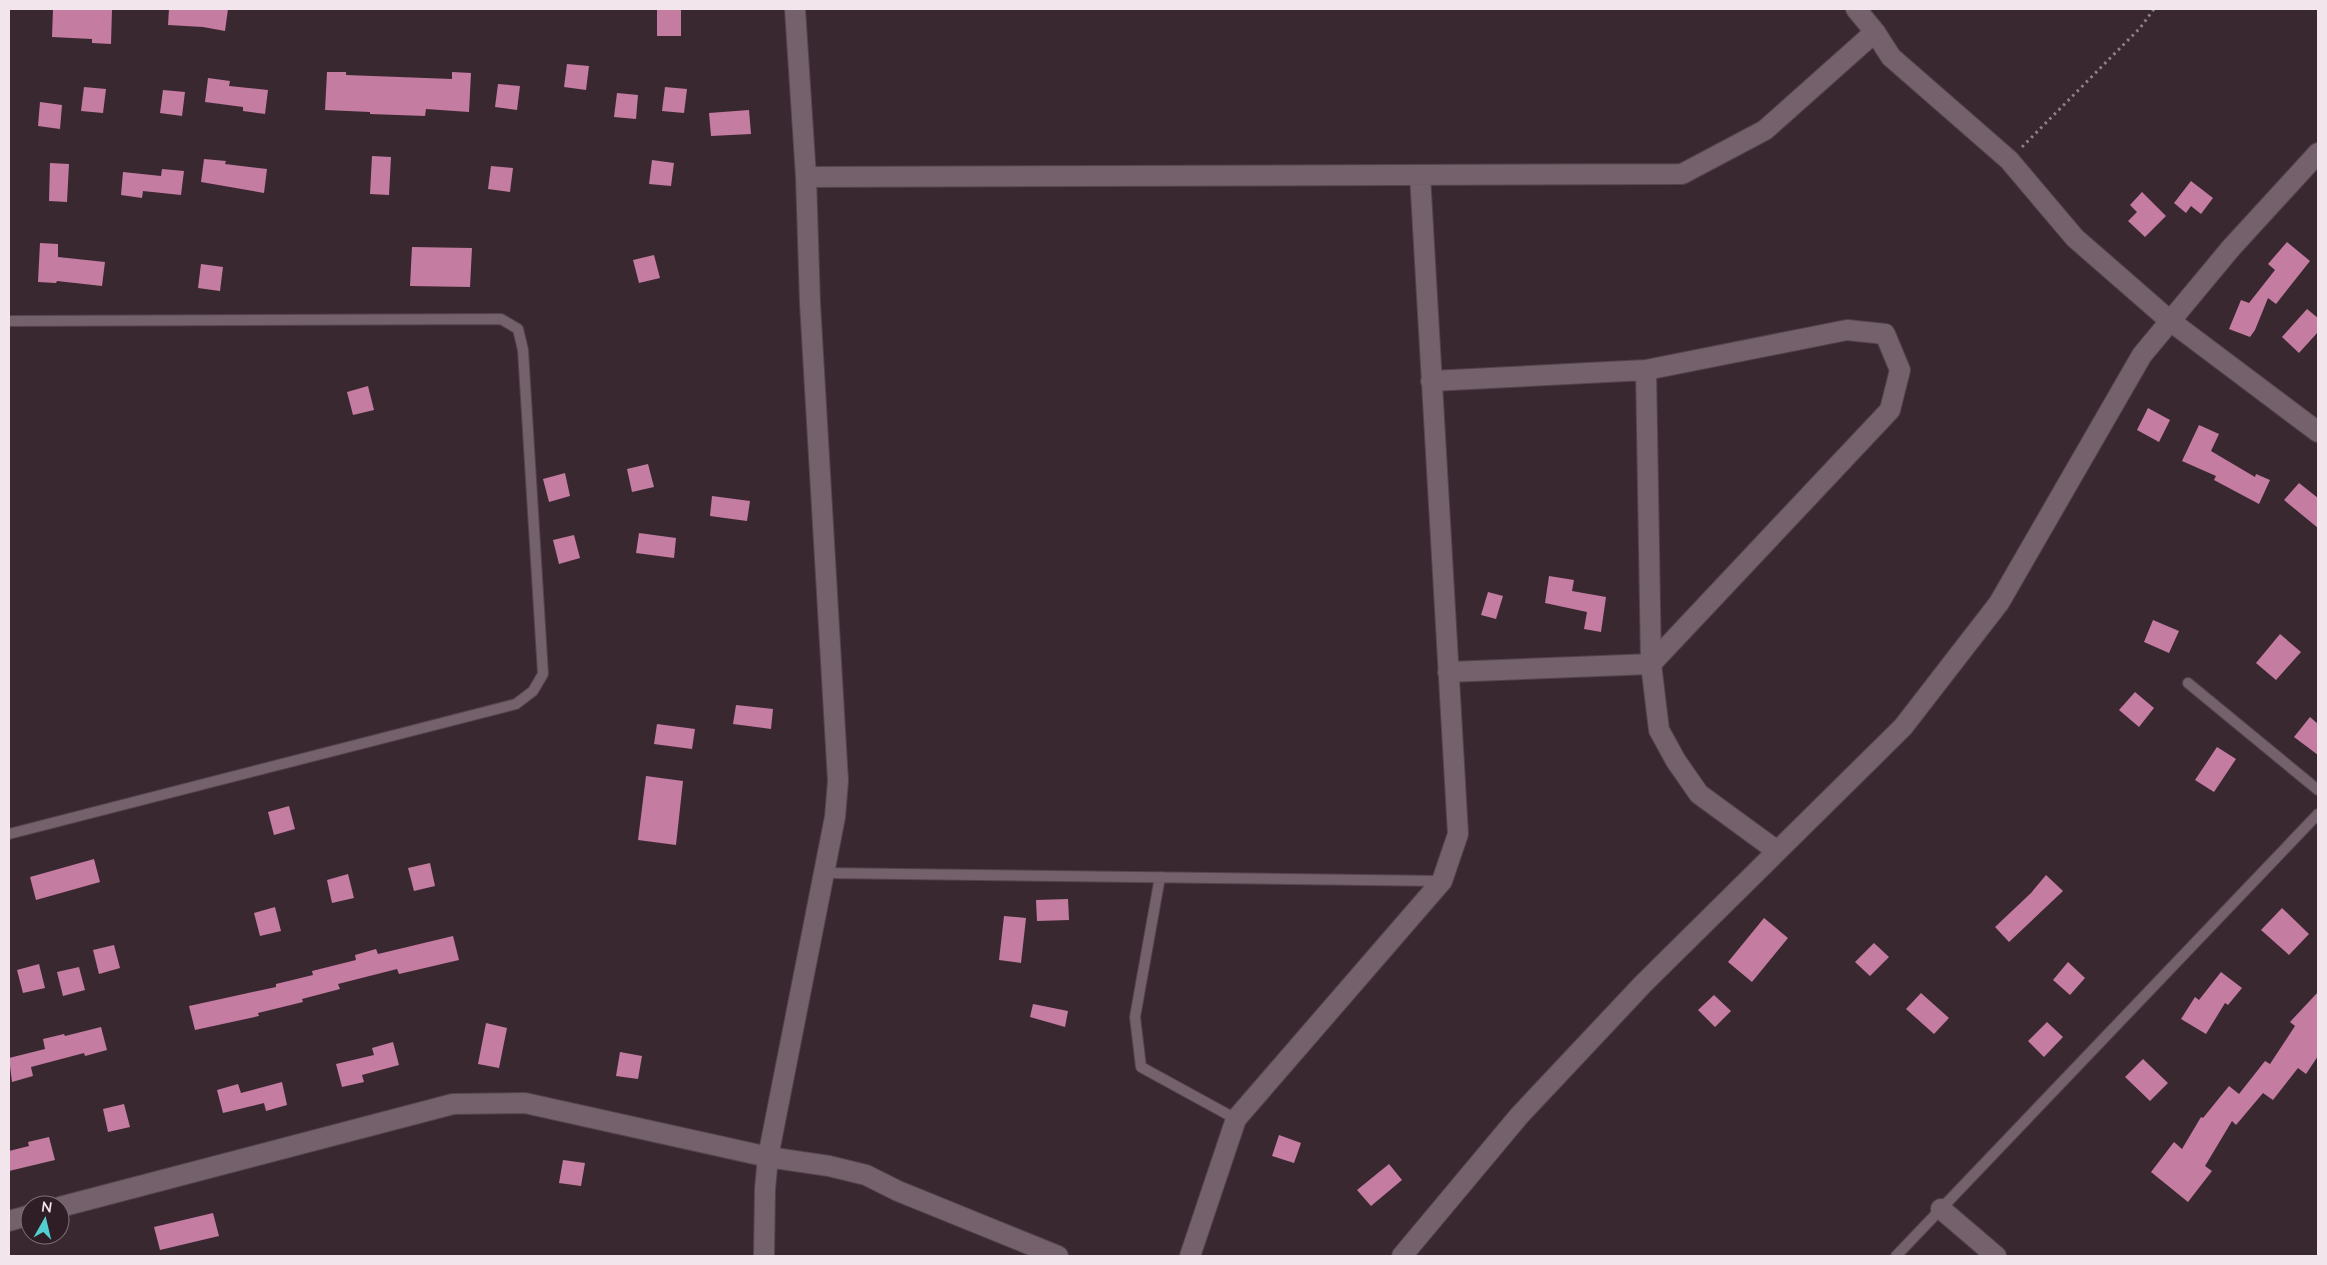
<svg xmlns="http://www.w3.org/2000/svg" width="2327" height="1265" font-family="Lato,sans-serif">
<rect width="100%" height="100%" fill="#3a2831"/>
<path fill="#c47ca1" d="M53,9H112L111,44L92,43V39L52,37Z
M169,9H228L225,31L203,27L168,25Z
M657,9H681V36H657Z
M567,64L589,66L586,90L564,87Z
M327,72H346V75L452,79V72L471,73L469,112L426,109L425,116L370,114V112L325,110Z
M208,78L230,81L229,86L268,90L265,114L243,111V107L205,102Z
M498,84L520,86L517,110L495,107Z
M84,87L106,89L103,113L81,111Z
M665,87L687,89L684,113L662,111Z
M163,90L185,92L182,116L160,113Z
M617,93L638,95L636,119L614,117Z
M40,102L62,105L60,129L38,126Z
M749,110L751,134L711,136L709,113Z
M372,156L391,157L389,195L370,194Z
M204,159L226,161L225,164L267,169L264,193L201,182Z
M652,160L674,163L671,186L649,184Z
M50,163L69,164L67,202L49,201Z
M491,166L513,168L510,192L488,189Z
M162,169L184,171L181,195L143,191L142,198L121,195L123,172L161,176Z
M2191,181L2213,198L2201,214L2191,206L2186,213L2174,203Z
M2142,192L2166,216L2145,237L2128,221L2137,212L2130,205Z
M2287,242L2310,261L2276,304L2268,298L2255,330L2250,337L2229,329L2241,300L2249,303L2275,270L2268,264Z
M40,243L58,244V257L105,262L102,286L57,281L56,283L38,282Z
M412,247L472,248L470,287L410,286Z
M654,255L660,278L639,283L633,260Z
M201,264L223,267L220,291L198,288Z
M2307,309L2318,318V332L2299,353L2282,337Z
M368,386L374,410L353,415L347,392Z
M2148,408L2170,420L2159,442L2137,430Z
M2199,425L2219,434L2211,451L2255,477L2256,474L2270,480L2259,504L2214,480L2216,476L2182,461Z
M648,464L654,487L632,492L627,469Z
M565,473L570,496L549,502L543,479Z
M2299,483L2318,498V528L2284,500Z
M712,496L750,501L747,521L710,516Z
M639,533L676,538L674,558L636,553Z
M574,535L580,558L559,564L553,540Z
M1549,576L1574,580L1572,591L1606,597L1601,632L1584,629L1587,612L1545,603Z
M1488,592L1503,596L1496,619L1481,615Z
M2153,620L2179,631L2169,653L2144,642Z
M2280,634L2301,652L2276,680L2256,663Z
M2135,692L2154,708L2139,727L2119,710Z
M736,705L773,709L771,729L733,724Z
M2310,717L2318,724V755L2294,737Z
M657,724L695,729L692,749L654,744Z
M2217,747L2236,759L2214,792L2195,780Z
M646,776L683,781L676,845L638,840Z
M289,806L295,829L274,835L268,812Z
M94,859L100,882L36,900L30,877Z
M430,863L435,886L414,891L408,868Z
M348,874L354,898L332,903L327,880Z
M2046,875L2063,891L2009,942L1995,927L2031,893Z
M1068,899L1069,920L1037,921L1036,900Z
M275,907L281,931L260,936L254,913Z
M2282,908L2309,934L2289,955L2261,930Z
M1004,916L1026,918L1021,963L999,960Z
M1764,918L1788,938L1752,982L1728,962Z
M453,936L459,960L399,974L397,969L338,984L340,989L302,999L303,1002L258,1013L259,1016L195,1030L189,1006L276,987V984L313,975L312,971L356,960L355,955L376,949L378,954Z
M1874,943L1889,957L1870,976L1855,962Z
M114,945L120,968L99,974L93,950Z
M2068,962L2085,978L2070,995L2053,980Z
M39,964L45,988L23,993L17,970Z
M79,967L85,990L63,996L57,972Z
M2221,972L2242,988L2228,1005L2225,1003L2206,1034L2181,1019L2195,997L2199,1000Z
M2318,992V1056L2306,1074L2298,1068L2273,1100L2263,1093L2236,1125L2232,1121L2205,1166L2212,1171L2188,1202L2151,1172L2174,1142L2182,1149L2201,1117L2203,1118L2229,1086L2239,1094L2265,1061L2270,1064L2295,1026L2290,1022Z
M1921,993L1949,1018L1934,1034L1906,1009Z
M1714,995L1731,1011L1715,1027L1698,1010Z
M1033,1004L1068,1011L1065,1027L1030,1017Z
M2047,1022L2063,1037L2044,1057L2028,1041Z
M486,1023L507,1028L499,1068L478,1064Z
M101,1027L107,1050L85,1056L84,1053L31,1067L33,1076L12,1082L9,1058L45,1049L43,1039L64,1034L65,1036Z
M393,1042L399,1065L362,1075L364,1082L342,1087L336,1064L374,1055L372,1048Z
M620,1052L642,1056L638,1079L616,1076Z
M2143,1059L2168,1083L2150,1101L2125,1077Z
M282,1082L287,1105L266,1111L264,1103L223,1113L217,1090L238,1084L241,1093Z
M124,1104L130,1127L108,1132L103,1109Z
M1279,1135L1301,1143L1294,1163L1272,1156Z
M49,1137L55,1160L9,1171V1151L29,1146L28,1142Z
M563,1160L585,1163L581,1186L559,1183Z
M1389,1164L1402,1180L1371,1206L1357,1190Z
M213,1213L219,1236L160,1250L154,1227Z"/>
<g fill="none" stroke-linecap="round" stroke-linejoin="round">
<defs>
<path id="service" d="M9,321L501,319L518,329L523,350L543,674L533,691L516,704L9,834
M2188,683L2318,790
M824,873L1441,881
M1160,877L1135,1017L1141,1067L1236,1119
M1896,1256L2318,814"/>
<path id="minor" d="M1856,9L1875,32L1891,57L2009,160L2075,238L2169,320L2318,432
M806,177L1682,174L1765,130L1875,32
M1646,370L1651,664L1659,730L1676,761L1699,794L1777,851
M1431,381L1646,370L1847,330L1885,334L1900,370L1890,410L1651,664L1448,672
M60,1207L453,1104L525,1103L768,1157L829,1166L866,1175L898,1191L1058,1256
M1941,1209L1996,1256
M9,1221L30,1215
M764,1256L765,1189L768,1157L835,817L838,781L810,303L806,177L795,9
M1190,1256L1236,1119L1442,881L1458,834L1420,175
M1402,1256L1519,1116L1643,984L1903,727L1999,603L2142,355L2231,248L2318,153"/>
</defs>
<use href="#service" stroke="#53444c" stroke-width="12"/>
<use href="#minor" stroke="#53444c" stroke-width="22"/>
<path stroke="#8f8088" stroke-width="3" stroke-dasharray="2.5 4" stroke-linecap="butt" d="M2022,147L2140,28L2154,9"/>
<use href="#service" stroke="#75616b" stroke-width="10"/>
<use href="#minor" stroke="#75616b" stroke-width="20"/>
</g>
<rect width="2327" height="1265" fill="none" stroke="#f2e6ec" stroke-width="20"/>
<g transform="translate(45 1220) rotate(8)"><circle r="24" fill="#301e27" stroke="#7e6e76"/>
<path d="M0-4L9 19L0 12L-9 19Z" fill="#52cdd0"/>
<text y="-8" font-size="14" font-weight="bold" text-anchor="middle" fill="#f2e6ec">N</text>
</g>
</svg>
